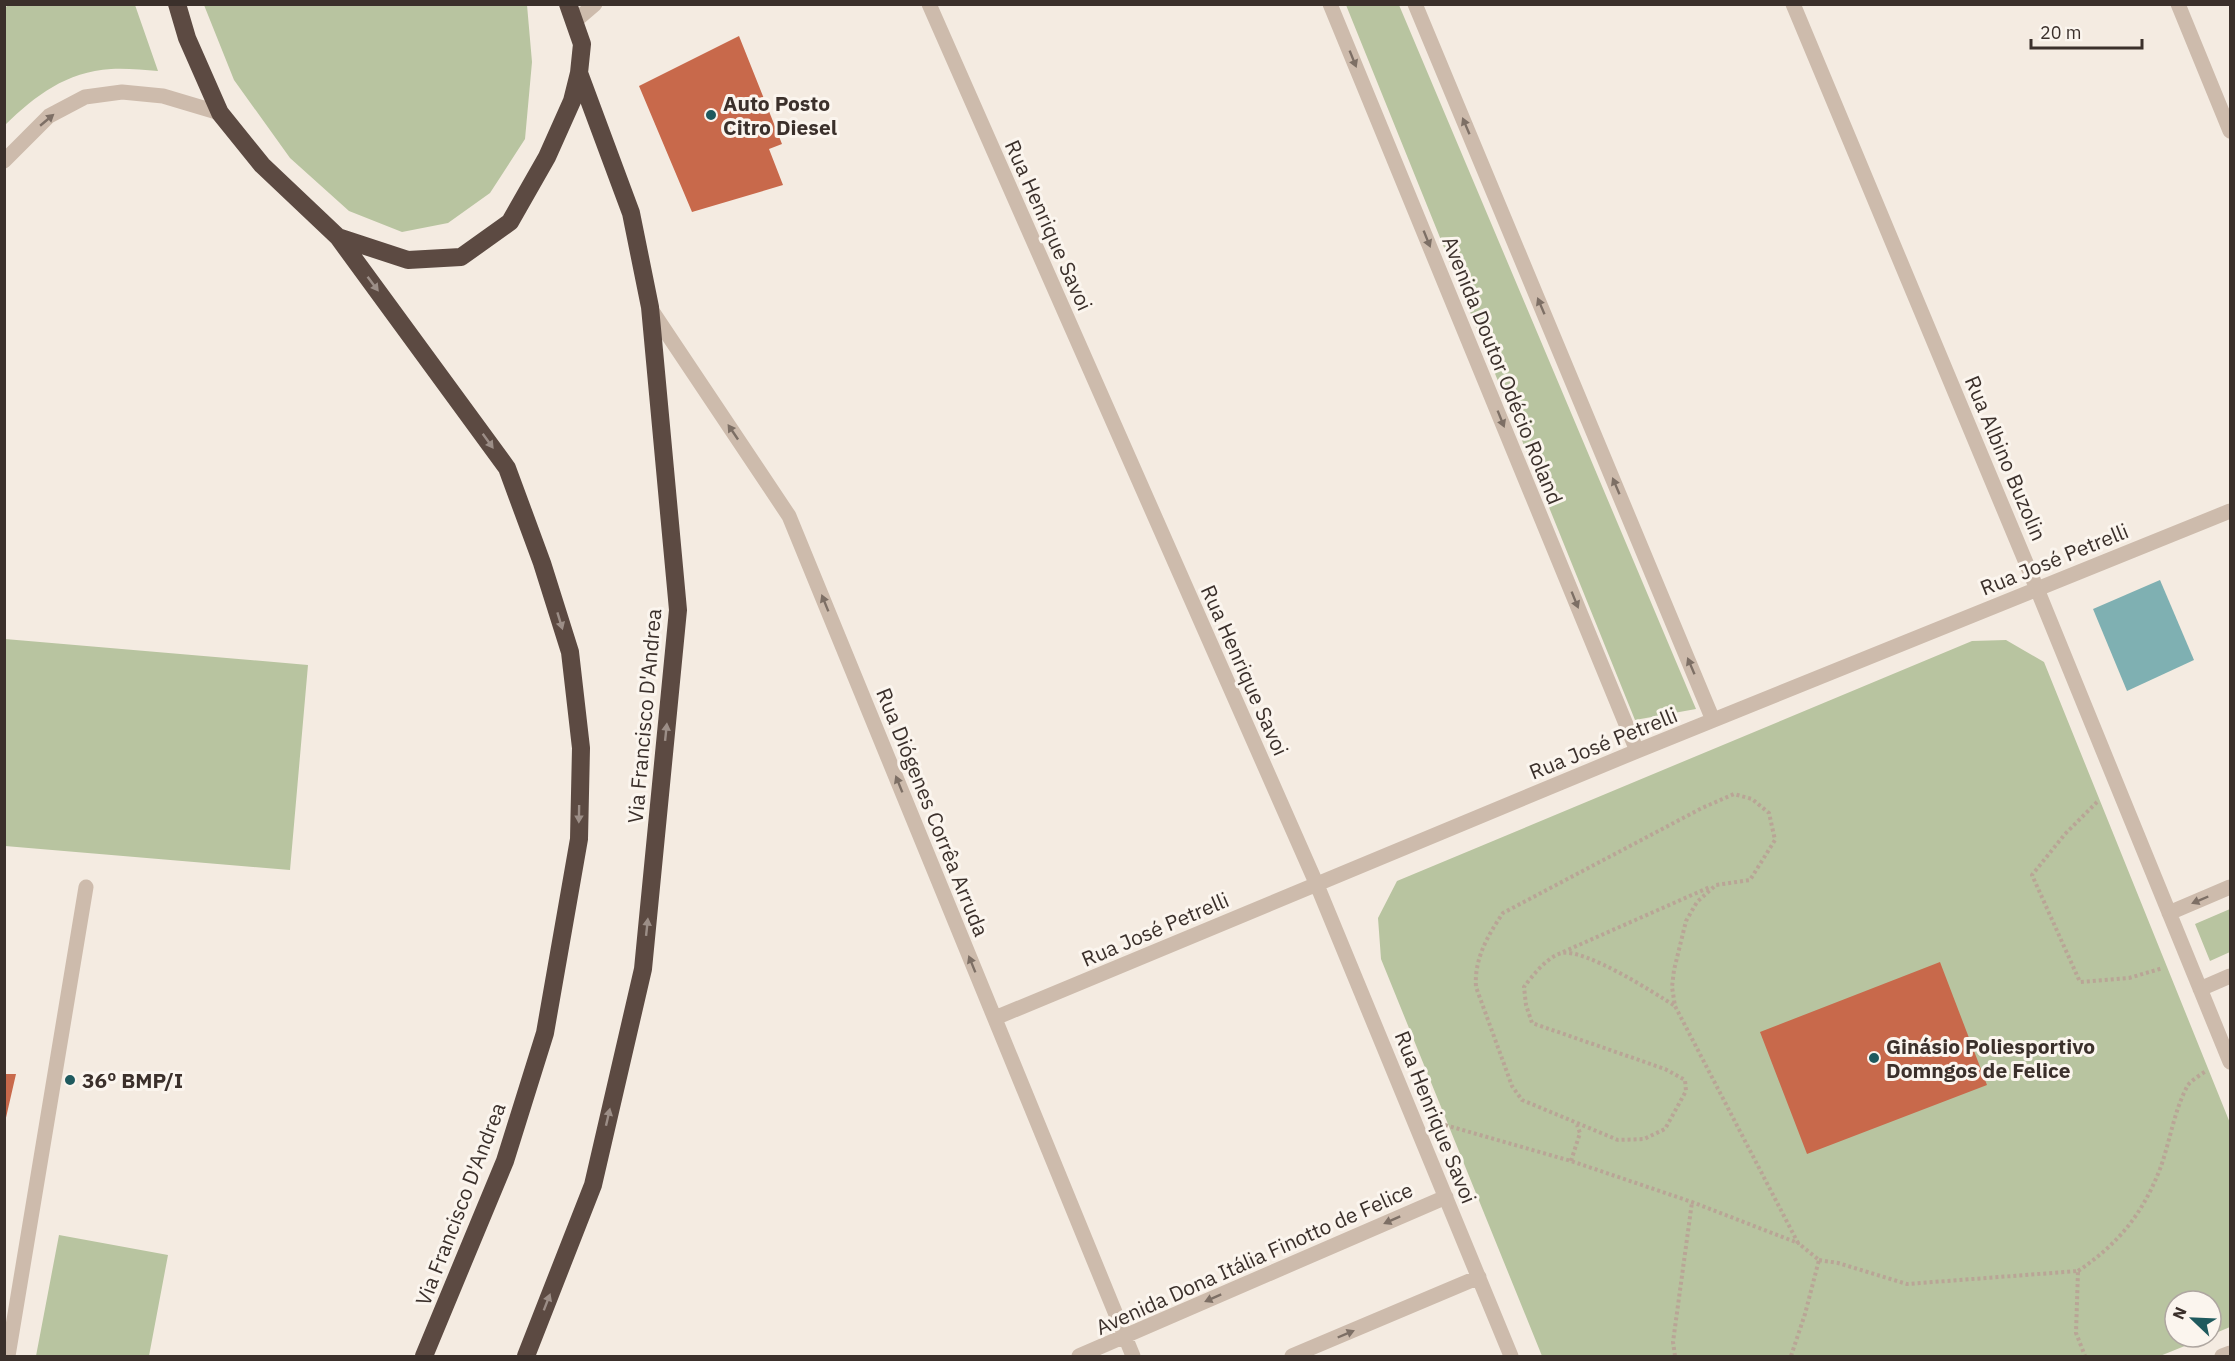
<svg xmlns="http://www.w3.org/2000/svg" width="2235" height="1361" font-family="'IBM Plex Sans',sans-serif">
<rect width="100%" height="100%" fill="#f4ebe1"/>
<path fill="#b8c4a0" d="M9,4L135,5L158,71C143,70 126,68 111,69C66,72 36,95 5,125L4,9Z
M204,5H527L532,62L525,139L490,193L448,223L402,232L349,211L290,158L234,80Z
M1346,5H1399L1696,709L1635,720Z
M5,639L308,665L290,870L5,846Z
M2006,640L2044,662L2230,1123V1327L2211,1335V1301H2175V1337H2207L2160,1356H1542L1381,959L1378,918L1397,881L1972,641Z
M2230,909V952L2210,961L2195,924Z
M59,1235L168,1255L149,1356H36Z"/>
<path fill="#7fb0b2" d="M2160,580L2194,660L2127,691L2093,609Z"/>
<path fill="#c8694b" d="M739,36L782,144L769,149L783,185L692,212L639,86Z
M1940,962L1987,1085L1807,1154L1760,1032Z
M5,1074H16L5,1122Z"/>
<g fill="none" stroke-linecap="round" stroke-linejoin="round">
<path stroke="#b9a596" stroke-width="4" stroke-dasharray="3 3" stroke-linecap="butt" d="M2097,802L2065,834L2032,875L2080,982L2129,978L2163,968
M1563,952L1710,887
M1445,1125L1571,1161L1692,1202L1798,1243L1675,1006L1672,987L1674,970L1686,921L1697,902L1716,885L1750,880L1775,840L1769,813L1752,799L1734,794L1702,808L1503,913C1488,935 1474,959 1476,987L1512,1086L1522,1100L1618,1140L1644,1139L1665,1129L1686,1091L1685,1080L1665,1069L1532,1023L1526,1005L1524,987C1532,976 1548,956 1562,953C1586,949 1653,992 1675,1006
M1571,1161L1580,1133L1577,1125
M1819,1260L1838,1263L1907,1284L2078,1271L2076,1333L2085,1356
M2078,1271C2118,1244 2142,1215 2160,1169C2170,1142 2174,1110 2188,1085C2192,1080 2200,1075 2206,1071
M1675,1356L1673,1342L1692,1202
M1791,1356L1805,1314L1819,1260L1798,1243"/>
<path stroke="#cdbbac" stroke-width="15" d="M929,4L1317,885L1511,1356
M1330,4L1637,751
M1415,4L1713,720
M1793,4L2037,589L2230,1062
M2178,4L2230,131
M574,22L595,4
M4,161L49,116L85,97L122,92L163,96L220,113
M650,308L789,516L1133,1356
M2169,913L2230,887
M2200,989L2230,976
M995,1018L1637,751L2230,511
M8,1356L86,887
M1079,1356L1446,1197
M1292,1356L1479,1277
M2222,1356L2230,1353"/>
<path stroke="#5c4a42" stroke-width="18" d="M177,4L187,38L220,113L262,165L338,237L408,260L461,257L510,222L547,157L572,101L579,73L582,44L568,4
M338,237L507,468L542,563L570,652L581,748L579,839L545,1033L505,1161L424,1356
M526,1356L593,1185L643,969L678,610L650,307L631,213L579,73"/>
</g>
<defs><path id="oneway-solid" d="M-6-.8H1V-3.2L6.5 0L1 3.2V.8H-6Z" transform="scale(1.5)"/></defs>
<g fill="#7d6f65">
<use href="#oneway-solid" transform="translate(1353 59) rotate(68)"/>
<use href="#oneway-solid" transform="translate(47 120) rotate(-40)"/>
<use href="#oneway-solid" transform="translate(1466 126) rotate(-113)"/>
<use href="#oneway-solid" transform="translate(1427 239) rotate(68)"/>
<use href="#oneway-solid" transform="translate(1541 306) rotate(-113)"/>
<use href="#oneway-solid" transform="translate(1501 419) rotate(68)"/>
<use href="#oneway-solid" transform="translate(733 432) rotate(-124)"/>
<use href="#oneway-solid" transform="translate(1616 486) rotate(-113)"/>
<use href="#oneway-solid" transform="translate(1575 600) rotate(68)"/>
<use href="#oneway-solid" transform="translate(825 603) rotate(-112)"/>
<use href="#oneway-solid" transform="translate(1691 666) rotate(-113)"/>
<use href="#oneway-solid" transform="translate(899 784) rotate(-112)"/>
<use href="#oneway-solid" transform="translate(2200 900) rotate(157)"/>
<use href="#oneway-solid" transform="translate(972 964) rotate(-112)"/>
<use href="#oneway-solid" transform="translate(1392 1220) rotate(156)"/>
<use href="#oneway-solid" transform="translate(1213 1298) rotate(156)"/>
<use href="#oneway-solid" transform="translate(1346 1334) rotate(-23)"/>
</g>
<g fill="#9c8e87">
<use href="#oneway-solid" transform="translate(373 284) rotate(53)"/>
<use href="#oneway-solid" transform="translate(488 441) rotate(54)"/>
<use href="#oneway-solid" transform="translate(560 621) rotate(73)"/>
<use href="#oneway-solid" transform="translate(666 732) rotate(-84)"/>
<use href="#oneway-solid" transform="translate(579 814) rotate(91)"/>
<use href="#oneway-solid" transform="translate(647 927) rotate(-84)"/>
<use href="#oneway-solid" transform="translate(608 1117) rotate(-77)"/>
<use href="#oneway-solid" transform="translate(547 1302) rotate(-69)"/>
</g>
<g fill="#1f5a5e" stroke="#fbf5ee" stroke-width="2">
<circle cx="711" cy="115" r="6"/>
<circle cx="1874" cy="1058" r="6"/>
<circle cx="70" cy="1080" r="6"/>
</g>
<g text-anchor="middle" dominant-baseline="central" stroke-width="6" stroke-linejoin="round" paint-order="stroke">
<g font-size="21" font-weight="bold" fill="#3b302b" stroke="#fbf5ee" text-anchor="start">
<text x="723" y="103">Auto Posto<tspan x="723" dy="24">Citro Diesel</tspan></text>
<text x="1886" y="1046">Ginásio Poliesportivo<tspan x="1886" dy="24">Domngos de Felice</tspan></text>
<text x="82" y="1080">36º BMP/I</text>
</g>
<g font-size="21" fill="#3b302b" stroke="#fbf5ee">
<text transform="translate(1049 225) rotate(66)">Rua Henrique Savoi</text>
<text transform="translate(1503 370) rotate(68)">Avenida Doutor Odécio Roland</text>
<text transform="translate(2006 458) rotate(67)">Rua Albino Buzolin</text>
<text transform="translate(2054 559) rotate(-22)">Rua José Petrelli</text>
<text transform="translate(1245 670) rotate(66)">Rua Henrique Savoi</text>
<text transform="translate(644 716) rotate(-85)">Via Francisco D'Andrea</text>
<text transform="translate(1603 743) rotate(-22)">Rua José Petrelli</text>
<text transform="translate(933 812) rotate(68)">Rua Diógenes Corrêa Arruda</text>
<text transform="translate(1155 929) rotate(-23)">Rua José Petrelli</text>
<text transform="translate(1436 1117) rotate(68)">Rua Henrique Savoi</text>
<text transform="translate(460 1204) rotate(-69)">Via Francisco D'Andrea</text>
<text transform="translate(1254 1258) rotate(-24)">Avenida Dona Itália Finotto de Felice</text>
</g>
</g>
<rect width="2235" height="1361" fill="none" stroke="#3b302b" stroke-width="12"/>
<g transform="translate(2193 1319) rotate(293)"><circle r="28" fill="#fbf5ee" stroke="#aea6a0" stroke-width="1.5"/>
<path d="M0-4.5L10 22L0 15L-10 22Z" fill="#1f5a5e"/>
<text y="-9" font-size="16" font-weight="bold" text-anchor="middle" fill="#3b302b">N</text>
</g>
<path d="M2031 39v9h111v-9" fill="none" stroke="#3b302b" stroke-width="3"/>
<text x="2040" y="39" font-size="18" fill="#3b302b" stroke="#fbf5ee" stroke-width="4.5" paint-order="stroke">20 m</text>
</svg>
